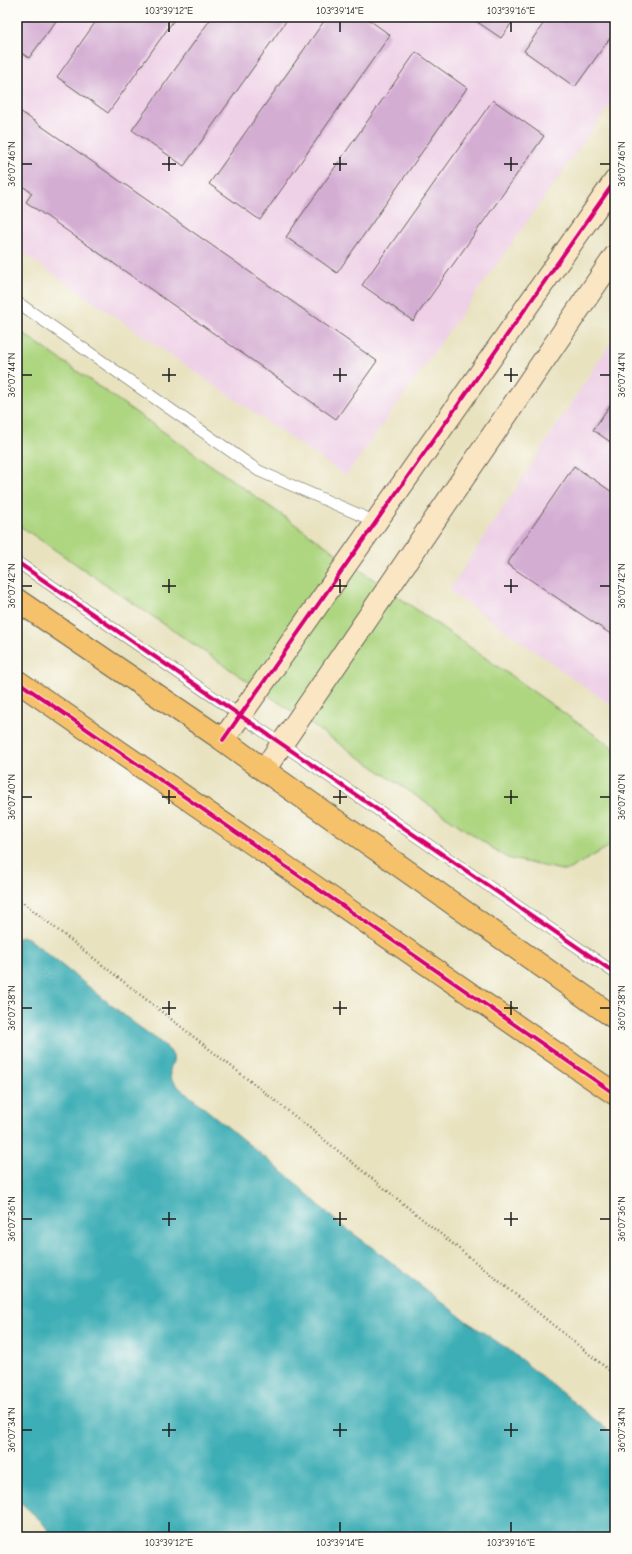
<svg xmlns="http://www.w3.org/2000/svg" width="632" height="1554" font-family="'Comic Neue',sans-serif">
<rect width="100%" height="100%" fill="#fdfcf7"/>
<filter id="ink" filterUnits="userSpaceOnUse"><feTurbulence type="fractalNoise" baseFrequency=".025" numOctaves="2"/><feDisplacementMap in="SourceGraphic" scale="8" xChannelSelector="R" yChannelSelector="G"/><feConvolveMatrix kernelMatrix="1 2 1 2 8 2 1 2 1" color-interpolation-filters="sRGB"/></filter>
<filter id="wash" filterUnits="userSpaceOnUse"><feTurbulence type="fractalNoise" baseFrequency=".012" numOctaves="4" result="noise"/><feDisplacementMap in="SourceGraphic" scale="16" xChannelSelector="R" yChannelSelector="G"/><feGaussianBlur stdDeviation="0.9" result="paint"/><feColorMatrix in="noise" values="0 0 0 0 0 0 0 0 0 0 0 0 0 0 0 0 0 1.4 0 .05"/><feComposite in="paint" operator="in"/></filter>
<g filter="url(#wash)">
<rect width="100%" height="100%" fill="#e8e2bf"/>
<path fill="#eed0e7" d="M17,17H615V98L346,476L17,249Z
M615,336V708L449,591Z"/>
<path fill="#aed681" stroke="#65794e" d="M17,329L615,749V839L612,845L566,871L507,858L17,524Z"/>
<path fill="#3daeb6" stroke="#2c6569" d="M22,936L28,938C62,965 96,993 130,1020C144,1031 160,1040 171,1052C178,1060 168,1066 170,1075C171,1081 177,1085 181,1089L290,1178L336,1221L377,1251L466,1321L508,1349L615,1436V1537H54L40,1520L17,1499V938Z"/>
<g id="blocks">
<path fill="#d4add3" d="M17,17H59L29,58L17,50Z
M99,17H176L108,113L57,77Z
M212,17H289L184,166L132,130Z
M327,17H365L390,35L260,220L209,184Z
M470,17H516L501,38Z
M548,17H615V31L575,87L524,51Z
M416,52L467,88L337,273L286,237Z
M493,100L544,136L413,321L362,285Z
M17,109L377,361L336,419L26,202L32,193L17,182Z
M615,398V445L593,430Z
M574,466L615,494V637L507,564Z"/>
</g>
</g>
<g filter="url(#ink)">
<use href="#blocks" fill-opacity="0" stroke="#636155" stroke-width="1"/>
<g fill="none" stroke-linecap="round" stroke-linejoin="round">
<defs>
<path id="lane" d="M17,302L259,471L376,522
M17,562L615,973"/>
<path id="secondary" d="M223,740L615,181
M264,770L615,256"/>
<path id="primary" d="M17,600L223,740L264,770L615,1018
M17,681L615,1094"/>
</defs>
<use href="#lane" stroke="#636155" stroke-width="12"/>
<use href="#secondary" stroke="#636155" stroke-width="24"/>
<use href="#primary" stroke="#636155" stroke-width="24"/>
<path stroke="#636155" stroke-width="2.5" stroke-dasharray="1 3" stroke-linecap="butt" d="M17,898L306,1125L615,1375"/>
<use href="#lane" stroke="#fff" stroke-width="11"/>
<use href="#secondary" stroke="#fbe6c4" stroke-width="22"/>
<use href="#primary" stroke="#f5c16b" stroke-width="22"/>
<defs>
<path id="cycleway" d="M17,562L615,973
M17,681L615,1094
M223,740L615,181"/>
</defs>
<use href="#cycleway" stroke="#fdfcf7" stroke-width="6"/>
<use href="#cycleway" stroke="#d6006c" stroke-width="4"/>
</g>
</g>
<path fill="none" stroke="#1c1c1c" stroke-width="1.5" d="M169,22V32M340,22V32M511,22V32M169,157V171M340,157V171M511,157V171M22,164H32M162,164H176M333,164H347M504,164H518M600,164H610M169,368V382M340,368V382M511,368V382M22,375H32M162,375H176M333,375H347M504,375H518M600,375H610M169,579V593M340,579V593M511,579V593M22,586H32M162,586H176M333,586H347M504,586H518M600,586H610M169,790V804M340,790V804M511,790V804M22,797H32M162,797H176M333,797H347M504,797H518M600,797H610M169,1001V1015M340,1001V1015M511,1001V1015M22,1008H32M162,1008H176M333,1008H347M504,1008H518M600,1008H610M169,1212V1226M340,1212V1226M511,1212V1226M22,1219H32M162,1219H176M333,1219H347M504,1219H518M600,1219H610M169,1423V1437M340,1423V1437M511,1423V1437M22,1430H32M162,1430H176M333,1430H347M504,1430H518M600,1430H610M169,1522V1532M340,1522V1532M511,1522V1532"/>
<rect width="632" height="1554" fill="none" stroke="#fdfcf7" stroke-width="44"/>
<rect x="22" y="22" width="588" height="1510" fill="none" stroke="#1c1c1c" stroke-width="1.5"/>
<g font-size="10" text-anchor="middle" fill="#1c1c1c">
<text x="169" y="14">103°39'12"E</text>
<text x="340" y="14">103°39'14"E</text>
<text x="511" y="14">103°39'16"E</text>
<text transform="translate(11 164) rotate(-90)" y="4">36°07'46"N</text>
<text transform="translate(621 164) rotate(-90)" y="4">36°07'46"N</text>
<text transform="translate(11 375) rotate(-90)" y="4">36°07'44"N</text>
<text transform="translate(621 375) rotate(-90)" y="4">36°07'44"N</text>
<text transform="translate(11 586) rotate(-90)" y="4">36°07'42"N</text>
<text transform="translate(621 586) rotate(-90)" y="4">36°07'42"N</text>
<text transform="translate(11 797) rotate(-90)" y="4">36°07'40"N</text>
<text transform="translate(621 797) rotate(-90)" y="4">36°07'40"N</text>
<text transform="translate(11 1008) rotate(-90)" y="4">36°07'38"N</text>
<text transform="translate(621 1008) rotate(-90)" y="4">36°07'38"N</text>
<text transform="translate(11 1219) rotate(-90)" y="4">36°07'36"N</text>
<text transform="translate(621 1219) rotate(-90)" y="4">36°07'36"N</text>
<text transform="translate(11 1430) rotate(-90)" y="4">36°07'34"N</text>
<text transform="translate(621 1430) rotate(-90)" y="4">36°07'34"N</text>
<text x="169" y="1546">103°39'12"E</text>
<text x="340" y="1546">103°39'14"E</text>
<text x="511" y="1546">103°39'16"E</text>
</g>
</svg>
